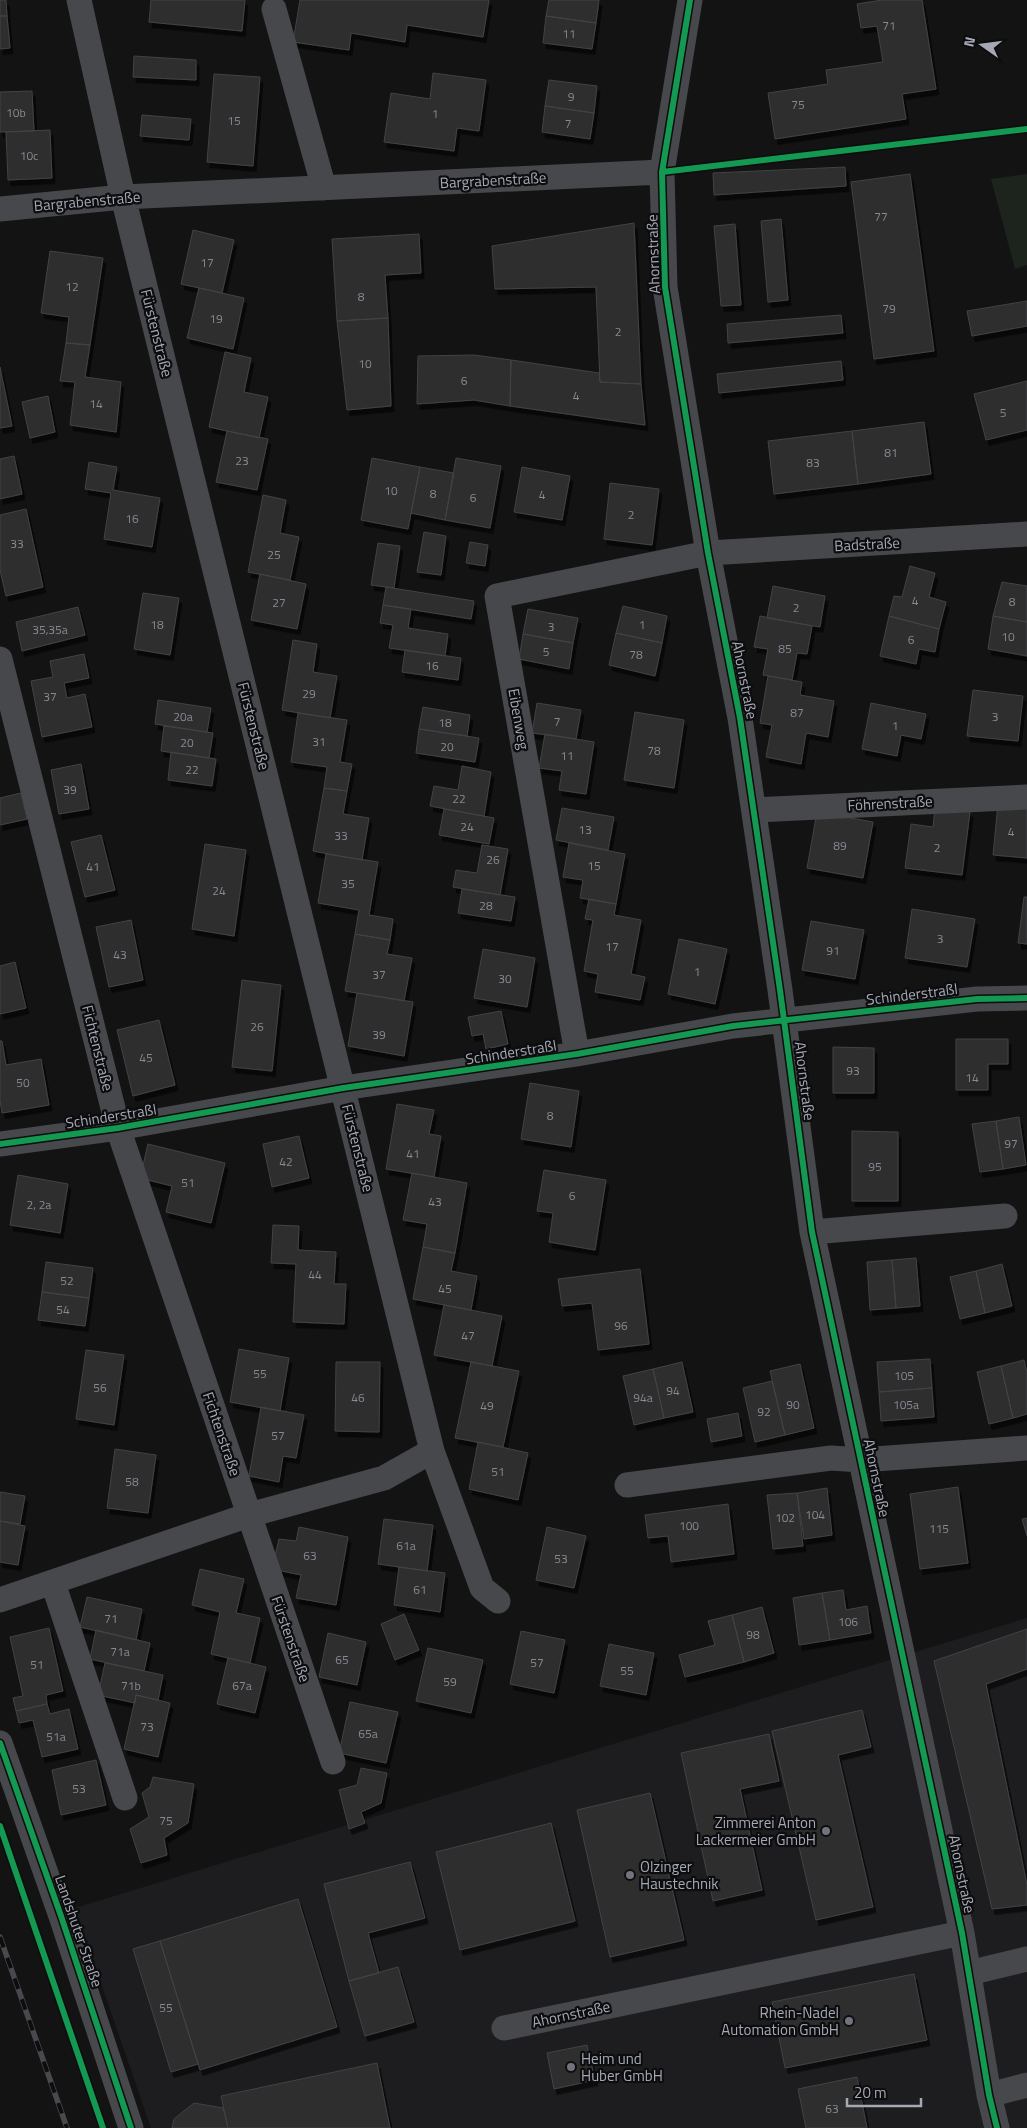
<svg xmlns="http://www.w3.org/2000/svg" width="1027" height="2128" font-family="'Titillium Web',sans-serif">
<defs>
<filter id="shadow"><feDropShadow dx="3" dy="5.5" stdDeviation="0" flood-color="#0009"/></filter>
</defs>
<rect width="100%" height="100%" fill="#131313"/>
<path fill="#1d1d1f" d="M1027,1618V2128H151L75,1908Z"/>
<path fill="#1d231d" d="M1027,174V265L1015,269L991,179Z"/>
<path fill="#2d2d2e" stroke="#424346" filter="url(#shadow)" d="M0,0H6L7,16H0Z
M151,0H245L242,31L149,22Z
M300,0H489L483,37L407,25L405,42L351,33L349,50L293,42Z
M549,0H599L596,23L546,16Z
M882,0H922L936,89L902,94L906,119L775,139L768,93L828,84L826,70L883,62L877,26L861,28L857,4Z
M0,16H7L10,48L0,49Z
M546,16L596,23L592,49L543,43Z
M134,56L196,60V80L133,77Z
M433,73L486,80L479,131L457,128L454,151L384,142L391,93L430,99Z
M214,74L260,77L253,166L207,162Z
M549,80L597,86L594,113L545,106Z
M32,91L34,131L0,132V92Z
M545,106L594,113L590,139L542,132Z
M142,115L191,119L189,140L140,136Z
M50,130L52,178L8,180L6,132Z
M845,167L846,186L714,195L713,173Z
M910,174L934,351L874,359L851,182Z
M781,219L788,300L768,302L761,221Z
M634,223L641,384L600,382L596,287L495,289L492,246Z
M735,224L741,305L721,306L714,226Z
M193,230L234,240L222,293L181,284Z
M419,234L421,273L385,275L388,318L337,321L332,239Z
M50,251L103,258L90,345L66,343L69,317L41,313Z
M199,288L244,298L233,349L187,338Z
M1027,301V326L972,336L967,311Z
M841,315L843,333L728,343L727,324Z
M388,318L391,406L347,410L337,321Z
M66,343L90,345L85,377L121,382L116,432L70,425L75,382L60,381Z
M225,352L251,358L244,392L268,397L259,438L209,427Z
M474,355L511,360L510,406L474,400L417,404L418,356Z
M511,360L599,373L600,382L641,384L645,425L510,406Z
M841,361L843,380L719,393L717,374Z
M0,367L12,426L0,428Z
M1027,381V430L986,440L974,394Z
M48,396L55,432L30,438L22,402Z
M924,422L931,474L858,484L852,431Z
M227,431L268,439L257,490L216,482Z
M852,431L858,484L774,494L768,441Z
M14,456L22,494L0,499V459Z
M372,458L420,467L408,529L361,520Z
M456,458L501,466L490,528L445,520Z
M89,462L117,467L113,490L160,498L152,547L104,539L111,493L85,489Z
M420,467L454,473L445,520L411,513Z
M522,467L570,476L562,520L514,512Z
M610,483L659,489L652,545L604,539Z
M263,495L286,500L280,533L299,537L290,580L248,572Z
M26,509L43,587L6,596L0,570V515Z
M424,532L446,536L441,575L417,572Z
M470,542L488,545L485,566L466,563Z
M378,543L400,546L394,588L371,585Z
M910,566L935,573L929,597L946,602L939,629L889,616L894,596L902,597Z
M260,574L306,584L297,629L251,620Z
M1002,582L1027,586V622L993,616Z
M773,586L825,596L820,627L767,618Z
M386,587L474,601L471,619L383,605Z
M143,593L179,598L170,655L134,649Z
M383,605L411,609L408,628L448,634L445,656L389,648L393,625L380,623Z
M623,606L667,616L662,643L616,633Z
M78,607L85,635L22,651L16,622Z
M528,609L578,618L573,643L523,634Z
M760,616L812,626L807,654L797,653L792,680L763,675L768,649L754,647Z
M889,616L939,629L935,652L919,649L916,664L880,656Z
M993,616L1027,622V656L988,649Z
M616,633L662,643L655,676L609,665Z
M523,634L573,643L569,669L519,659Z
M293,640L317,644L313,672L337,676L330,718L282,710Z
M405,650L461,658L458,680L402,672Z
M84,654L89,678L64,683L67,698L85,694L92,727L42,737L31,681L53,677L50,661Z
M768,676L802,682L800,695L834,701L828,737L806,733L801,764L766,757L772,725L760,723Z
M973,690L1023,696L1018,741L967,736Z
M158,700L211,708L207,732L155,724Z
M537,703L581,710L576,739L532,733Z
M871,703L926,714L921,739L901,735L897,756L862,749Z
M423,707L470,715L467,736L419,729Z
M635,712L684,720L674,788L624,780Z
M298,713L347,720L340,762L352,764L347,791L324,788L327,767L291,762Z
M164,726L213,733L209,758L161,751Z
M419,729L479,738L475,762L416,753Z
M545,734L594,742L586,794L559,790L562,771L539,768Z
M171,752L216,759L212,786L168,780Z
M81,764L89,809L59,814L51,770Z
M462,766L491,772L484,816L430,806L434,786L458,790Z
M324,788L347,791L343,814L369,818L362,860L313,851Z
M21,793L27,819L0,825V798Z
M998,804L1027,806V858L993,855Z
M562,808L614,817L608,850L556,840Z
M935,808L970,812L962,875L905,868L911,824L933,827Z
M444,809L494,818L489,844L439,835Z
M817,812L873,822L863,878L807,868Z
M101,835L115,890L85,897L71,842Z
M569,843L625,854L616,904L580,898L583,880L563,877Z
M205,844L246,850L234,936L192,929Z
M482,845L508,849L500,895L453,887L456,870L477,873Z
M326,854L378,862L369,915L393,919L390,940L355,934L359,910L318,903Z
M462,889L515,897L511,921L458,913Z
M1024,897H1027V944L1018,943Z
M589,899L616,904L614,915L641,920L631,974L645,977L640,1000L595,992L598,974L584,971L593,920L585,919Z
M912,909L975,919L967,967L905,958Z
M131,920L143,980L109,987L96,927Z
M811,921L864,930L855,979L802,970Z
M355,934L390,940L387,954L412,958L404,1001L345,991Z
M679,939L727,949L715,1004L668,994Z
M483,949L535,958L527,1007L474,998Z
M15,962L26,1008L0,1014V966Z
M242,980L281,985L272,1071L232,1067Z
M357,993L413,1002L404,1056L348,1046Z
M501,1011L508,1044L486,1049L483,1034L472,1036L468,1017Z
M159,1020L175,1085L133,1096L117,1030Z
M956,1039H1008V1064H988V1090H956Z
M0,1041H2L6,1065L41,1059L49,1105L2,1113L0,1100Z
M833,1047L874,1048V1093H833Z
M530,1083L579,1091L571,1147L521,1139Z
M397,1104L434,1110L429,1134L441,1136L434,1177L386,1169Z
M1019,1117L1026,1165L1003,1169L996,1121Z
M996,1121L1003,1169L980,1172L972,1124Z
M852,1131L898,1132V1201H852Z
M299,1136L309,1178L272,1187L263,1144Z
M148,1144L225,1163L211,1223L166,1212L172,1186L140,1178Z
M544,1170L606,1180L595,1250L549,1242L553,1213L537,1211Z
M412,1173L467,1183L455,1253L423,1247L427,1224L403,1220Z
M18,1175L68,1184L60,1233L10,1225Z
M273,1225L299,1226L298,1250L336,1252L334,1284H346L344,1324L293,1322L296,1264L271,1263Z
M423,1247L455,1253L451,1271L477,1276L471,1310L413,1299Z
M916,1258L920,1306L896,1308L892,1260Z
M892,1260L896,1308L870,1310L867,1262Z
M46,1262L93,1268L89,1298L42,1292Z
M1002,1264L1012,1306L985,1313L976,1271Z
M640,1269L649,1344L598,1350L592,1303L562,1306L558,1279Z
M976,1271L985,1313L960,1319L950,1277Z
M42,1292L89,1298L85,1326L38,1320Z
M444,1305L502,1316L492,1366L434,1355Z
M239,1349L289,1358L280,1411L230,1402Z
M86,1350L124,1355L114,1425L76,1419Z
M930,1359L932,1388L879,1392L877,1362Z
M1024,1360L1027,1373V1414L1013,1418L1001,1366Z
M336,1362H380L379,1432L335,1431Z
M471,1362L519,1371L503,1447L455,1438Z
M682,1362L693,1412L664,1418L653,1369Z
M800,1364L814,1428L785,1435L770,1371Z
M1001,1366L1013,1418L989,1424L977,1372Z
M653,1369L664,1418L634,1425L623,1376Z
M772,1381L785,1435L755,1442L743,1388Z
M932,1388L934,1417L881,1421L879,1392Z
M261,1407L304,1415L296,1458L283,1456L279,1482L249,1476Z
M738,1413L742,1436L711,1442L707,1419Z
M478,1442L528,1453L518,1500L469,1489Z
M115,1449L156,1455L148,1513L107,1508Z
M958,1487L968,1563L920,1569L910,1494Z
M827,1488L832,1535L804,1539L797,1493Z
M0,1492L25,1496L20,1524L0,1521Z
M797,1493L803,1546L773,1549L767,1495Z
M728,1504L734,1554L671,1562L668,1536L648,1538L645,1515Z
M1027,1518V1536L1022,1519Z
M384,1519L433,1525L427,1571L378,1564Z
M0,1521L25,1526L18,1565L0,1562Z
M299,1527L348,1537L336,1605L296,1598L301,1575L272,1569L279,1539L296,1541Z
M547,1527L586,1536L574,1588L536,1580Z
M399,1567L445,1573L440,1612L394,1605Z
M200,1569L244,1579L236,1613L260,1618L250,1663L211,1654L220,1612L192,1605Z
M843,1590L846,1610L867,1606L871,1633L830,1640L822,1593Z
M822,1593L830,1640L799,1645L793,1598Z
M87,1597L142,1609L136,1640L80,1627Z
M762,1607L774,1653L744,1662L732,1615Z
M404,1614L419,1650L395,1660L381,1624Z
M732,1615L744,1662L685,1677L679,1655L715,1645L708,1621Z
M49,1628L63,1691L46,1695L47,1704L16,1711L13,1698L23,1696L10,1637Z
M1027,1629V1669L986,1684L1027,1885V1905L992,1909L934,1661Z
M96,1630L150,1643L144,1671L90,1659Z
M521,1631L565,1640L554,1693L510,1684Z
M328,1633L366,1642L357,1685L319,1677Z
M609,1644L654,1653L646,1695L600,1686Z
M428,1648L483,1660L471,1713L416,1701Z
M228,1658L266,1667L255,1713L217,1704Z
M105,1663L163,1675L158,1700L136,1695L135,1703L98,1695Z
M136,1695L170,1703L158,1757L124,1749Z
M350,1702L398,1712L386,1763L339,1753Z
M47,1704L50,1714L69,1709L78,1749L42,1757L33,1720L19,1723L16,1711Z
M862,1710L871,1747L838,1755L873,1907L816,1920L772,1731Z
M769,1734L779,1781L740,1789L762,1890L713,1901L681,1753Z
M96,1760L106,1805L61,1815L52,1770Z
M361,1768L387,1773L381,1803L361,1812L365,1823L349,1829L339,1790L357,1785Z
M153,1777L194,1784L188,1823L164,1838L167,1855L141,1863L130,1829L149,1817L142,1793L150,1787Z
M650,1793L684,1940L610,1957L577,1810Z
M551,1823L575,1921L460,1950L436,1852Z
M410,1862L425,1918L368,1933L379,1973L349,1981L324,1884Z
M298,1899L337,2027L200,2070L160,1941Z
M160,1941L198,2064L171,2072L133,1949Z
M398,1967L414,2022L365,2036L349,1981Z
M914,1974L927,2040L785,2068L772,2002Z
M587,2045L595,2080L554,2089L547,2053Z
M377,2063L390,2128H228L221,2096Z
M857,2077L867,2128H806L798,2089Z
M194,2103L223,2108L228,2128H172L174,2119Z"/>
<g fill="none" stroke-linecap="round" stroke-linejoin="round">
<path stroke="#47484b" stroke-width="25" d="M79,0L123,197L432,1451L482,1588L498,1601
M690,0L662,172L665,287L708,553L740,718L780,990L812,1232L962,1933L989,2095L997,2128
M274,9L324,188
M0,209L123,197L662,172
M0,659L118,1128L333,1762
M754,810L1027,797
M577,1054L497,596L708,553L1027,534
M0,1144L118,1128L343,1088L577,1054L733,1026L977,999L1027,998
M812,1232L1005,1216
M627,1485L831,1458L861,1460L1027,1448
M53,1583L125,1798
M0,1600L249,1515L384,1478L432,1451
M0,1743L61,1916L131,2128
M969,1973L1027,1959
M504,2028L962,1933
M989,2095L1027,2085"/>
<defs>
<path id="rail" d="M0,1937L67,2128"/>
</defs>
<use href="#rail" stroke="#48494c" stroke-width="5.5"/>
<use href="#rail" stroke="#0d0d0f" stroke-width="4" stroke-dasharray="11" stroke-linecap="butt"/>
<defs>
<path id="cycleway" d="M690,0L662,172L665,287L708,553L740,718L780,990L812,1232L962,1933L989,2095L997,2128
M662,172L1027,129
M0,1144L118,1128L343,1088L577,1054L733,1026L977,999L1027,998
M0,1743L61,1916L131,2128
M0,1826L103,2128"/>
</defs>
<use href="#cycleway" stroke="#0d0d0f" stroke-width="9"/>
<use href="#cycleway" stroke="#139951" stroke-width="6"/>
</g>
<g fill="#71747c" stroke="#0d0d0f" stroke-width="2">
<circle cx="826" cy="1831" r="5"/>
<circle cx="630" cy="1875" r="5"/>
<circle cx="849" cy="2021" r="5"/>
<circle cx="571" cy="2067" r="5"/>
</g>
<g text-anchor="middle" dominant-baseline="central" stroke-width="4.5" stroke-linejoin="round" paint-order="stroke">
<g font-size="12" fill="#868a92">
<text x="889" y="25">71</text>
<text x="569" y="33">11</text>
<text x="571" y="96">9</text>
<text x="798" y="104">75</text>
<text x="16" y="112">10b</text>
<text x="435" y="113">1</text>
<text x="234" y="120">15</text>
<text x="568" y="123">7</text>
<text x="29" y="155">10c</text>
<text x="881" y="216">77</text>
<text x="207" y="262">17</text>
<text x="72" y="286">12</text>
<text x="361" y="296">8</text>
<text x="889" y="308">79</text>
<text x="216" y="318">19</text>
<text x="618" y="331">2</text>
<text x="365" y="363">10</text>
<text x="464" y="380">6</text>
<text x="576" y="395">4</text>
<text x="96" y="403">14</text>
<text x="1003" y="412">5</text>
<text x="891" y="452">81</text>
<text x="242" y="460">23</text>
<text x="813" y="462">83</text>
<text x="391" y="490">10</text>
<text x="433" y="493">8</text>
<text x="542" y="494">4</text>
<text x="473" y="497">6</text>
<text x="631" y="514">2</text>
<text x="132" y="518">16</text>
<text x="17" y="543">33</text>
<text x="274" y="554">25</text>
<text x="915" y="600">4</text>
<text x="1012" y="601">8</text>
<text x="279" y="602">27</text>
<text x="796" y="607">2</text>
<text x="157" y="624">18</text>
<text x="642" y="624">1</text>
<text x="551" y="626">3</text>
<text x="50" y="629">35,35a</text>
<text x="1008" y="636">10</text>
<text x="911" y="639">6</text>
<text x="785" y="648">85</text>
<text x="546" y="651">5</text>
<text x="636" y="654">78</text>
<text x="432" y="665">16</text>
<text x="309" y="693">29</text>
<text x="50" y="696">37</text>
<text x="797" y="712">87</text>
<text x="183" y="716">20a</text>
<text x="995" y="716">3</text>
<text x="557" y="721">7</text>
<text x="445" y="722">18</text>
<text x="895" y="725">1</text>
<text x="319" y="741">31</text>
<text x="187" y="742">20</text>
<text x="447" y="746">20</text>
<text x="654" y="750">78</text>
<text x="567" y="755">11</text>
<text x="192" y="769">22</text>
<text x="70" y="789">39</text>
<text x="459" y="798">22</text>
<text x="467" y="826">24</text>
<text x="585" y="829">13</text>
<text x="1011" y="831">4</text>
<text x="341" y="835">33</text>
<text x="840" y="845">89</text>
<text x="937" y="847">2</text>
<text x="493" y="859">26</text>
<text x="594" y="865">15</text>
<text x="93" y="866">41</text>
<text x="348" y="883">35</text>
<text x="219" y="890">24</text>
<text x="486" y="905">28</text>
<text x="940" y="938">3</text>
<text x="612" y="946">17</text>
<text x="833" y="950">91</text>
<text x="120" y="954">43</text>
<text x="697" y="971">1</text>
<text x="379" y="974">37</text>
<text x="505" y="978">30</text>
<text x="257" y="1026">26</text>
<text x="379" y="1034">39</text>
<text x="146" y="1057">45</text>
<text x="853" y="1070">93</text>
<text x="972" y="1077">14</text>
<text x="23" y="1082">50</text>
<text x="550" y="1115">8</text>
<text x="1011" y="1143">97</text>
<text x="413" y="1153">41</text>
<text x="286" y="1161">42</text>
<text x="875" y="1166">95</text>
<text x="188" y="1182">51</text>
<text x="572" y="1195">6</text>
<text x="435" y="1201">43</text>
<text x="39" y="1204">2, 2a</text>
<text x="315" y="1274">44</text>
<text x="67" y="1280">52</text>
<text x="445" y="1288">45</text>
<text x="63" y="1309">54</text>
<text x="621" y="1325">96</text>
<text x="468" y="1335">47</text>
<text x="260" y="1373">55</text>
<text x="904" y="1375">105</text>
<text x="100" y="1387">56</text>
<text x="673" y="1390">94</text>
<text x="358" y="1397">46</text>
<text x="643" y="1397">94a</text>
<text x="793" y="1404">90</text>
<text x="906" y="1404">105a</text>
<text x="487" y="1405">49</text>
<text x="764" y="1411">92</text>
<text x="278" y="1435">57</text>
<text x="498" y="1471">51</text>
<text x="132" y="1481">58</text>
<text x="815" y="1514">104</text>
<text x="785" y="1517">102</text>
<text x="689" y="1525">100</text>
<text x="939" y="1528">115</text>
<text x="406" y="1545">61a</text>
<text x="310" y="1555">63</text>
<text x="561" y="1558">53</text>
<text x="420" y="1589">61</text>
<text x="111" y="1618">71</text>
<text x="848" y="1621">106</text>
<text x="753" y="1634">98</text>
<text x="120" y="1651">71a</text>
<text x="342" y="1659">65</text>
<text x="537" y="1662">57</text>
<text x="37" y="1664">51</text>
<text x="627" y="1670">55</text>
<text x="450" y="1681">59</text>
<text x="131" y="1685">71b</text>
<text x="242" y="1685">67a</text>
<text x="147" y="1726">73</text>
<text x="368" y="1733">65a</text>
<text x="56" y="1736">51a</text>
<text x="79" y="1788">53</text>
<text x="166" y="1820">75</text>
<text x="166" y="2007">55</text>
<text x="832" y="2108">63</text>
</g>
<g font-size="15" fill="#a4a9b4" stroke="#0d0d0f">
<text transform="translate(493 180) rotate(-3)">Bargrabenstraße</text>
<text transform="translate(87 201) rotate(-5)">Bargrabenstraße</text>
<text transform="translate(653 254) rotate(-92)">Ahornstraße</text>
<text transform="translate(157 333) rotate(76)">Fürstenstraße</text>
<text transform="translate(867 544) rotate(-3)">Badstraße</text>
<text transform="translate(745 680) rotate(79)">Ahornstraße</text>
<text transform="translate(519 719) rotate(80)">Eibenweg</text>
<text transform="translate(254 726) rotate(76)">Fürstenstraße</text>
<text transform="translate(890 803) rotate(-3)">Föhrenstraße</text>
<text transform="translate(912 994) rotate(-7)">Schinderstraßl</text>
<text transform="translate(98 1048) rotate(76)">Fichtenstraße</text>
<text transform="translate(511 1052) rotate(-9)">Schinderstraßl</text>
<text transform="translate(805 1081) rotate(83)">Ahornstraße</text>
<text transform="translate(111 1116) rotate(-9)">Schinderstraßl</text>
<text transform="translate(358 1148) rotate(76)">Fürstenstraße</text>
<text transform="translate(222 1434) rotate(71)">Fichtenstraße</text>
<text transform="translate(877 1478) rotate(78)">Ahornstraße</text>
<text transform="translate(291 1639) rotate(71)">Fürstenstraße</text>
<text transform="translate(962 1874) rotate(78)">Ahornstraße</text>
<text transform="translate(79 1931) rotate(71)">Landshuter Straße</text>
<text transform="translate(571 2014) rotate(-12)">Ahornstraße</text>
</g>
<g font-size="15" fill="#a4a9b4" stroke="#0d0d0f" text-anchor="end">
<text x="816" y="1822">Zimmerei Anton<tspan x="816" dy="17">Lackermeier GmbH</tspan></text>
<text x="640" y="1866" text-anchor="start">Olzinger<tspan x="640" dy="17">Haustechnik</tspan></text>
<text x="839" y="2012">Rhein-Nadel<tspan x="839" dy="17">Automation GmbH</tspan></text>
<text x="581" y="2058" text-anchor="start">Heim und<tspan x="581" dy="17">Huber GmbH</tspan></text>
</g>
</g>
<g transform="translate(982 45) rotate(284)" stroke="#0d0d0f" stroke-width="4" paint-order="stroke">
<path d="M0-4L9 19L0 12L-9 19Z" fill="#a4a9b4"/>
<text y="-8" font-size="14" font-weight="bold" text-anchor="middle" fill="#a4a9b4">N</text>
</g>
<path d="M847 2098v8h74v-8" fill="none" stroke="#a4a9b4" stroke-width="2.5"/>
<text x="854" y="2098" font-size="15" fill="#a4a9b4" stroke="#0d0d0f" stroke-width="4" paint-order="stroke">20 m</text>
</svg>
